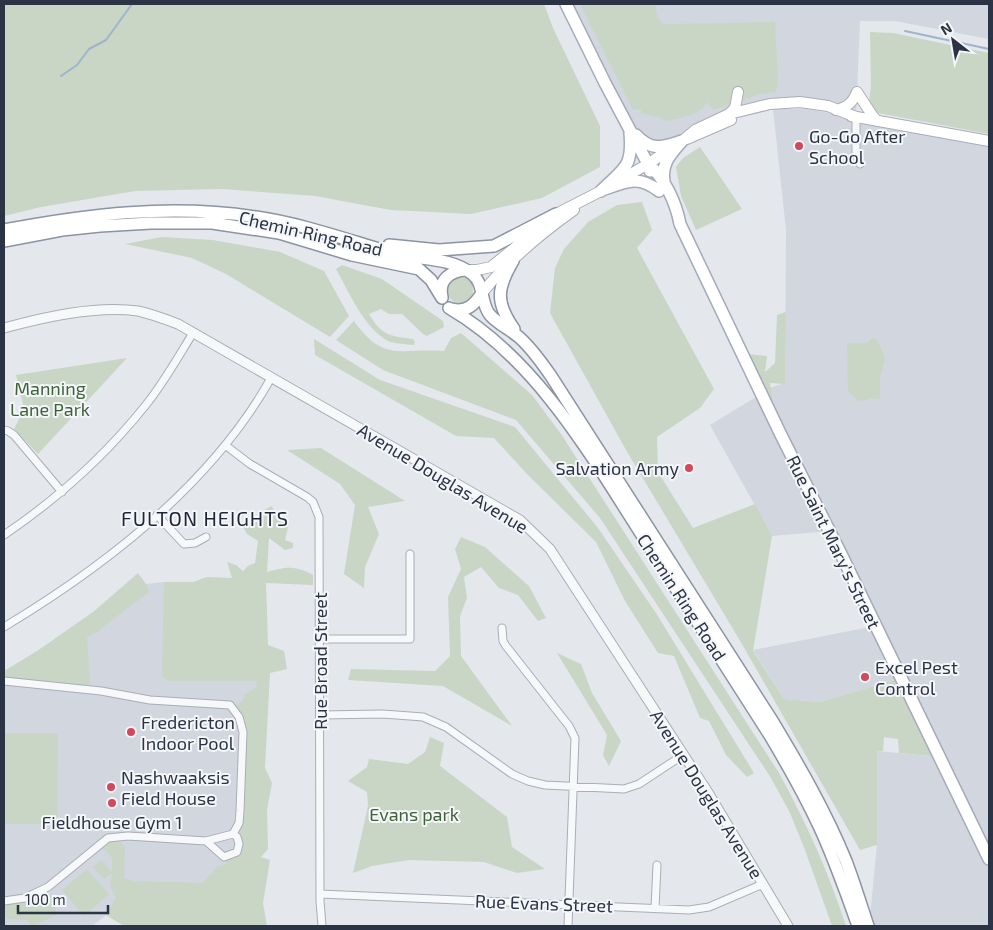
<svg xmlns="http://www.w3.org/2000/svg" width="993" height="930" font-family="'Exo 2',sans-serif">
<rect width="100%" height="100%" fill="#e4e7ec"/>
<path fill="#d2d6de" d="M566,4H989V39L895,21H860L856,117L989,141V926H869L877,845V751L939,757L901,678L820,702L784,699L753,650L875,626L830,531L772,536L710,425L772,387L785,383L786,230L773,109H806L853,117L828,106L753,107L682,141L643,143Z
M164,582H193L267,605L261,850L214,888L121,904L92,926H4V680L77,634L146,584Z"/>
<path fill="#c9d6c5" d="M4,4H544L553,28L600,126V167L542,198L471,214L391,210L315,196L222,189L135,191L41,207L4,216Z
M580,4H656C656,13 656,19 664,24L775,22L778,82L776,92L761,94L714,110L707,102C701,116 679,118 666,121L658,117L641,113V109L633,110Z
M870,32L893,33L989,53V134L878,113L869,101L871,87Z
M700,147L742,209L696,230L681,196L676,167L683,158Z
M642,202L652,230L637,248L714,389L700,408L657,437L658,472L693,528L755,504L772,536L753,651L784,699L820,702L901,678L940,757L899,753L898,739L884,737L883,751H877V845L860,850L739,639L626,450L550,313L555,268L564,249L588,222L617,205Z
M162,237L213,240L280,252L324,271L349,316L330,337L226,274L192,258L125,244Z
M342,265L382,279L443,321L444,327L427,336L423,334L402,314H389L381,309L369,314C382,336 390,336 413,339L415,342L414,345C406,344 395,344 388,341C364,328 349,292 336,269Z
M447 290a13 13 0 1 1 26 0a13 13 0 1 1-26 0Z
M786,312L785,384L770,383L774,408L747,354L767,356L765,372L775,363L777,315Z
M354,321C384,363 400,348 444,351L451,338L461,333L532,395L561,434L779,773C806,822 829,873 846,926H832L805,850L790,813L771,778L600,518L516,420L383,370L336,340Z
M872,338L877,339L885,358L880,377V399H870L859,401L848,391L847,343H867Z
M314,339L380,380L515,427L598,528L656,613L754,773L747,777L726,755L709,721L700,718L674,656L658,653L625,601L596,542L527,474L494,438L456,436L315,355Z
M127,358L38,454L14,429L24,409L16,375Z
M321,448L405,501L368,507L379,534L365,567L364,588L344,574L355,505L340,484L287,450Z
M272,506L276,518L289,523L285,540L293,543V548L285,550L269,538L267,572C286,567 294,565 313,575V585L266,583L268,645L284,651L287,669L270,673L265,768L272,783L267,810L268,849L261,857L270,860L263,903L267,926H124L106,915L116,898L110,886L112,873L104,879L93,867L101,860L112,872V858L99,844L115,837L125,847L124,878L134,881L202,883L218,866L227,864L224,857L229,856L239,843L233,834L239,823L243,732L232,710L243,700L245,694L257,687L256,681H167L162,676L164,582H193L207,577L232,578L227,562L236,565L243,571L248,566L255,563L258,541L247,534L243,527L261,520L260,512Z
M461,537L485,547L529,586L546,618L538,621L518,595L499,588L481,567L464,577L467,598L460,616L461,656L512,726L443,686L348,680L351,669L435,671L450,656L448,597L461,569L455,549Z
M138,573L146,584L149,592L103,627L99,631L87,637L90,681L86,690L4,681V671L37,651L93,612Z
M557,653L581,664L592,693L621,741L609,766L603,755L607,735Z
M4,733H58L57,824H4Z
M430,737L444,743L440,766L507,817L512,847L545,869L517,873L484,862L409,860L372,866L353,873L368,806L367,792L348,781L367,767L369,759L408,764L425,752Z
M87,869L109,894L84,916L62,890Z
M37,893L52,894L57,915L32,926H31L27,920L4,919V901Z"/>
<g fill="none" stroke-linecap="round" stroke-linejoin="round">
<path stroke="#9fb4cc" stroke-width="2" d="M905,31L989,49
M61,76L77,65L89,49L106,40L132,4"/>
<defs>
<path id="minor" d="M856,117V152L860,164
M4,430L8,431L14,435L62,492
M225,445L250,464L307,497L313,502L319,517L320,901L322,926
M157,515L184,544L195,543L206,537
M4,535C57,499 105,456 145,406C163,384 178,357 193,333
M4,627C107,565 212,484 271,378
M502,628L503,641L506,646L569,726L575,738L568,926
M320,639H410V554
M4,681L101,691L150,700L230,705L239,717L243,732L240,811L239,823L233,834L206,841L128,836L108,838L48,887L25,898L4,901
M320,715L383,714L423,717L446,727L512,774L528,781L545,785L624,789L639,784L683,755
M206,841L224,857L237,852L239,844L237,837L233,834
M320,894L689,910L709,907L763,884
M655,908L657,865"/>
<path id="tertiary" d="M4,328C44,317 96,305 138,311C152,314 165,319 178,324L520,520L550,549L709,794L788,926"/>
<path id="secondary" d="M857,92L872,115L877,121
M836,110C848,107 853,102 857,92
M729,114L735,108L738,92
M851,116L989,141
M687,139L731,120
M466,270H477L491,267L556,214L601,191L648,164L682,141L695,130L729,114L770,104L800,102L828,106L856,117
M482,293C508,261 540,234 574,210"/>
<path id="primary" d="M566,4L605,83L648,164L650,171
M636,135C652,152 662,147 682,141
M648,164C665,178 676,203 680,224L781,435L841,554L989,859
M664,181C661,163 671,154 682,141
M605,189C627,181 639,175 659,191
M601,191C624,168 633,168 630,133"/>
<path id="trunk" d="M4,230C88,214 171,204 256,217C304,224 350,241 396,254C420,260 451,257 472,274C485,284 480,303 490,315C498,324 511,330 520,338C532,349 542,363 551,376L773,722C800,767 826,812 846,861C854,882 861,905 868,926
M4,241L62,230L100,226L151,223H212L279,233L352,255L419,269L431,280L442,298
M389,245L439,250L494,246L556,214
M513,261C497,288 495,302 514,329
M442,297C438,280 450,271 466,270
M449,308C537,359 592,457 645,540C686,605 728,669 769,734C787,764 804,794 819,826C834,858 846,892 858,926
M452,309C467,313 475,304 482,293"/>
</defs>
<use href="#minor" stroke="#a9aeb7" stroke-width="9"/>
<use href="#tertiary" stroke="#a9aeb7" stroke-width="11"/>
<use href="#secondary" stroke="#a9aeb7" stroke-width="12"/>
<use href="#primary" stroke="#a3abb8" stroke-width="14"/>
<use href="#trunk" stroke="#8b94a3" stroke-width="14"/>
<use href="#minor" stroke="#f7f8fa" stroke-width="7"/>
<use href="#tertiary" stroke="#f7f8fa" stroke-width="9"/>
<use href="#secondary" stroke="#fff" stroke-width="10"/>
<use href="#primary" stroke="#fff" stroke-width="11"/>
<use href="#trunk" stroke="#fff" stroke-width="11"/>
</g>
<g fill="#d1495b" stroke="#f4f6f9" stroke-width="2">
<circle cx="799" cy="146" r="5"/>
<circle cx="689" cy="468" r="5"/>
<circle cx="865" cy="677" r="5"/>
<circle cx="131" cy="732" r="5"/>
<circle cx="111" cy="787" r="5"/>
<circle cx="112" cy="803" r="5"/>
</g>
<g text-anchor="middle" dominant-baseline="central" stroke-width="4" stroke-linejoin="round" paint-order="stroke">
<g font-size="18" fill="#2b3445" stroke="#f4f6f9" text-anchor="start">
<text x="809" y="136">Go-Go After<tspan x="809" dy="21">School</tspan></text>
<text x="679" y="468" text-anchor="end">Salvation Army</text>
<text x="875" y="667">Excel Pest<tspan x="875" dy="21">Control</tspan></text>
<text x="141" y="722">Fredericton<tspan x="141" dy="21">Indoor Pool</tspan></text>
<text x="121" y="777">Nashwaaksis<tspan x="121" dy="21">Field House</tspan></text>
<text x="112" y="822" text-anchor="middle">Fieldhouse Gym 1</text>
</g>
<g font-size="18" fill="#2b3445" stroke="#f4f6f9">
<text transform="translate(311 233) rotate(13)">Chemin Ring Road</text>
<text transform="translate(443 478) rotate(31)">Avenue Douglas Avenue</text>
<text transform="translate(834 542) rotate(64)">Rue Saint Mary's Street</text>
<text transform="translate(682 597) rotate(57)">Chemin Ring Road</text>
<text transform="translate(320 661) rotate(-90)">Rue Broad Street</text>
<text transform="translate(707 794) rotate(58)">Avenue Douglas Avenue</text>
<text transform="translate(544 903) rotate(2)">Rue Evans Street</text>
</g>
<g font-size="18" fill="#3f6138" stroke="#f4f6f9">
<text x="50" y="388">Manning<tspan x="50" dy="21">Lane Park</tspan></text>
<text x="414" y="814">Evans park</text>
</g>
<g font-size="20" letter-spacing="1" fill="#1d2536" stroke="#f4f6f9">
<text x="205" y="518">FULTON HEIGHTS</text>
</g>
</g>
<rect width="993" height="930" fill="none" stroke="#2b3445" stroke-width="10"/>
<g transform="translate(953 40) rotate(329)" stroke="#f4f6f9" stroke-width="4" paint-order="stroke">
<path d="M0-4L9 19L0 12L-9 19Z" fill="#2b3445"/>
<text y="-8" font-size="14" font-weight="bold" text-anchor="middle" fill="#2b3445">N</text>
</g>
<path d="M18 905v8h90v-8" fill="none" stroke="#2b3445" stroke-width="2.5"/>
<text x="25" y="905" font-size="15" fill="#2b3445" stroke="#f4f6f9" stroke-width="4" paint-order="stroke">100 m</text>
</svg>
